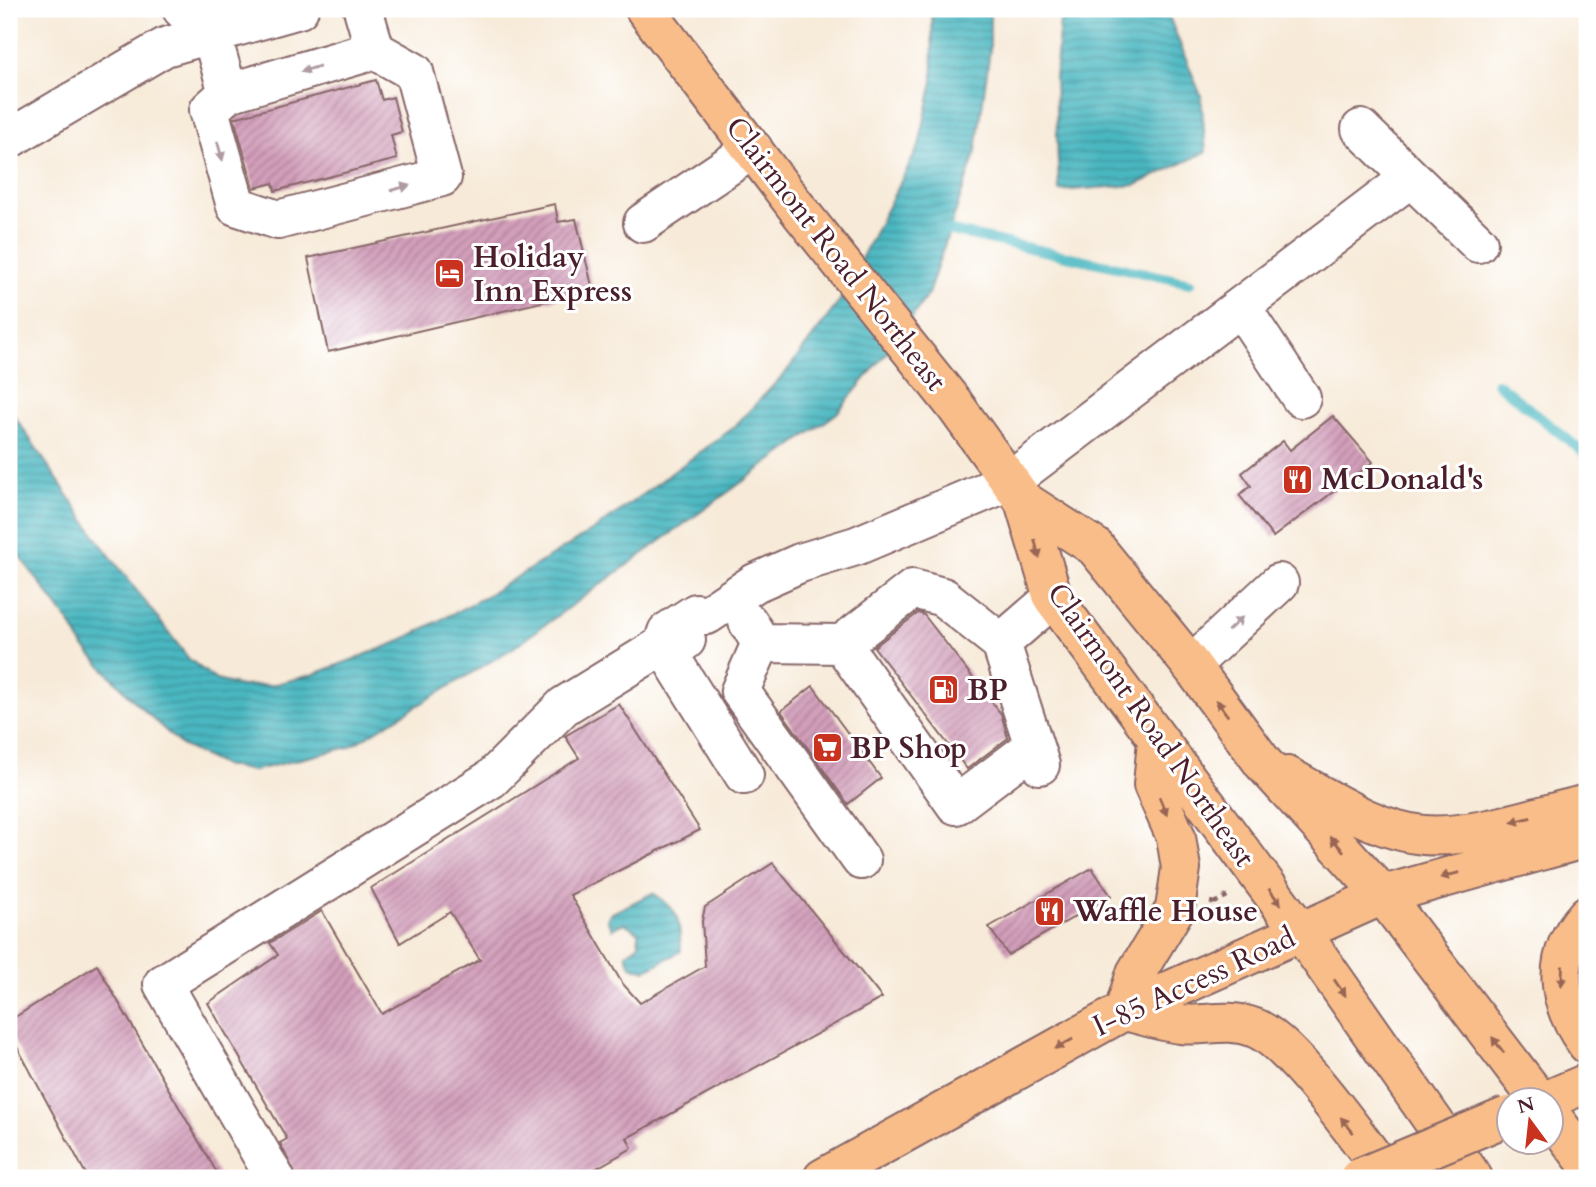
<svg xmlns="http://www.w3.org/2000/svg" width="1596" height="1187" font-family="Cardo,serif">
<defs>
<pattern id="water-rules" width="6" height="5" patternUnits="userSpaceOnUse" patternTransform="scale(1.75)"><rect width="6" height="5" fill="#49b7c1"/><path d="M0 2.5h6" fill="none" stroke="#3f949d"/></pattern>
<pattern id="building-hatch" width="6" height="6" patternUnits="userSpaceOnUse" patternTransform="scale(1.75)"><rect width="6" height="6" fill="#d39fbb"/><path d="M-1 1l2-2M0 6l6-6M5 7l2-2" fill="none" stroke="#ad8198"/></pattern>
</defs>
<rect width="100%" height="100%" fill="#fff"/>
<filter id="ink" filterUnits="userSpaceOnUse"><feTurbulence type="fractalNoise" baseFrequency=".0143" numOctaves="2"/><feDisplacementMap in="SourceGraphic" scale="14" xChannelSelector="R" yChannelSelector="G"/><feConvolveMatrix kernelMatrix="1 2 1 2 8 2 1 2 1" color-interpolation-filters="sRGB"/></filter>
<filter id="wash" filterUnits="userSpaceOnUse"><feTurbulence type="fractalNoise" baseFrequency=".00686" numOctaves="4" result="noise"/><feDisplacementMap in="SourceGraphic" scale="28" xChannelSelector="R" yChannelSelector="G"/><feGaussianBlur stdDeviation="1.57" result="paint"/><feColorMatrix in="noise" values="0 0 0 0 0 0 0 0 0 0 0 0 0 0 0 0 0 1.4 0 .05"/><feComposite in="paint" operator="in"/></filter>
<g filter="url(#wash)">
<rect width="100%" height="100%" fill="#f7ead8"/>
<path fill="url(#water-rules)" stroke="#4a6b76" stroke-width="2" d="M932,9H990V50L976,151L928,294L893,345L837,413L513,648L349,747L252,771L222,765L181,745L136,703L82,645L70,623L9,542V408L101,544L189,659L216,680L241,686L271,685L312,675L396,643L481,599L598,527L733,428L786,372L839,302L919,146L933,81Z
M1061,9H1166L1201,96L1206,152L1136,185L1059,191L1055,79Z
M653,893C682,912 678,918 681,951L645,971L631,966L626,954L639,944L638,932L624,923L612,929L607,919L610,914Z"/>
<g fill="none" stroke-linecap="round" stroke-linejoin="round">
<path stroke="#49b7c1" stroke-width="10" d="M938,228L1190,283
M1497,383L1587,455"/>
</g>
<g id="blocks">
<path fill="url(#building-hatch)" d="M376,80L382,100L393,97L402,132L391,135L397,159L275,191L273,183L254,188L234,118Z
M555,204L558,222L576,219L593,290L328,352L308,258Z
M1333,416L1373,462L1273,537L1239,495L1251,486L1242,473L1283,441L1290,450Z
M918,613L924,615L1001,714L1008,738L967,769L874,647Z
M813,686L881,778L848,804L781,711Z
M619,704L700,830L570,895L622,983L640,1003L705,966L702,921L705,907L773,863L882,998L627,1138L632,1148L579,1178H297L280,1143L287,1139L208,1003L278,955L270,943L322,911L382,1014L480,960L450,912L400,943L371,888L579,758L565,736Z
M1092,868L1111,896L1008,955L989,927Z
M97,965L220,1178H88L9,1032V1021Z"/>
</g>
</g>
<g filter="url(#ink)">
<use href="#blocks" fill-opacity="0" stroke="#876668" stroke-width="2"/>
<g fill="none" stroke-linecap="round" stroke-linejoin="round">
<defs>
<path id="minor" d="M182,9L211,33L228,93
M363,9L375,50L414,72L442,177L278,220L236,206L209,110L228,93L375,50
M1361,129L1478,243
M9,139L165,47L299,9
M643,223L753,149
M1241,307L1301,398
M748,622L761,643L740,691L861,860
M761,643L842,644L956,805L1033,747
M842,644L913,589L943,597L1001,643
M1191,665L1279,583
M1040,765L1001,643L1053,598
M744,775L663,645L667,632L696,613L707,615L755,583L800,563L856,546L1010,481L1410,178
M275,1178L163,984L491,779L564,706L663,645L678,646L686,640"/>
<path id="major" d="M645,9L801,213L954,404L1024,501L1053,598L1301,932L1473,1178
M1024,501L1095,547L1191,665L1263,763L1383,895L1539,1100
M1287,776C1329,799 1376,831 1424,835C1474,839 1539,815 1587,804
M1587,915C1550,956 1556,1002 1587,1044
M1124,1011C1143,1015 1162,1022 1181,1024C1208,1027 1225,1017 1255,1028C1293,1043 1361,1143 1389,1178
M1124,1011L1136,973L1175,909L1181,868L1176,837L1153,785L1157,740
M1550,1114L1587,1163
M823,1178L1124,1011L1383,895L1587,838"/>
<path id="highway" d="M1547,1100L1587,1083"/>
</defs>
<use href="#minor" stroke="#876668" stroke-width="42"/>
<use href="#major" stroke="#876668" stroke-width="42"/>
<use href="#highway" stroke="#876668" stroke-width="42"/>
<path stroke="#876668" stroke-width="4.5" stroke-dasharray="5 5" stroke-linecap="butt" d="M1210,902L1214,903L1227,920
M1214,903L1229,895"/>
<use href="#minor" stroke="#fff" stroke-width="38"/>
<use href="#major" stroke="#f9bd89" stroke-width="38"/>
<use href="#highway" stroke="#f9bd89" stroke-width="38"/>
<defs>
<path id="highway-bridge" d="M1359,1178L1508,1116"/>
</defs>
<use href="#highway-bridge" stroke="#876668" stroke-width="42" stroke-linecap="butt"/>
<use href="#highway-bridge" stroke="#f9bd89" stroke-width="38"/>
</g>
<defs><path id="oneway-solid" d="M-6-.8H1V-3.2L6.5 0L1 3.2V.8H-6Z" transform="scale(1.75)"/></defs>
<g fill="#ae9aa0">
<use href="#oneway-solid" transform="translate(310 69) rotate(163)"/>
<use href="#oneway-solid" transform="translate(220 151) rotate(74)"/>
<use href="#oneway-solid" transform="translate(400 188) rotate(-15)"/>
<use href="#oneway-solid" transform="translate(1235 624) rotate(-43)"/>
</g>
<g fill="#965">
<use href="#oneway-solid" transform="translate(1037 549) rotate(76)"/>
<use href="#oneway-solid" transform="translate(1222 708) rotate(-126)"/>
<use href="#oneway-solid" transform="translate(1163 806) rotate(67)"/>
<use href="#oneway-solid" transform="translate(1521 820) rotate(166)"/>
<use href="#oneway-solid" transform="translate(1337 844) rotate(-132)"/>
<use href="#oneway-solid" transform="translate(1450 875) rotate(165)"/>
<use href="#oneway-solid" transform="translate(1275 897) rotate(53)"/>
<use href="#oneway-solid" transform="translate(1562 976) rotate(93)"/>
<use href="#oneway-solid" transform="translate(1340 988) rotate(55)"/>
<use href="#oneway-solid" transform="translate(1064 1044) rotate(151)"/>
<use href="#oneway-solid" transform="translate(1498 1045) rotate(-127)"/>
<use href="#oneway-solid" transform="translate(1347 1125) rotate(-129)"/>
</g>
</g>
<defs>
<symbol id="hotel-square" viewBox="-11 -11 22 22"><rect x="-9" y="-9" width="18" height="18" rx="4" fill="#c8321e" stroke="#fff"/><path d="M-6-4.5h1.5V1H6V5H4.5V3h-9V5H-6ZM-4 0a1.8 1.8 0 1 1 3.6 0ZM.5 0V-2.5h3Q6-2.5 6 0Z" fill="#fff"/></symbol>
<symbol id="restaurant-square" viewBox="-11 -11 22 22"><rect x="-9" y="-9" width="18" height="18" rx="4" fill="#c8321e" stroke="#fff"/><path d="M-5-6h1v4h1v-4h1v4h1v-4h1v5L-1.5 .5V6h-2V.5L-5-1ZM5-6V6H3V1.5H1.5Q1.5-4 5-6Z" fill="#fff"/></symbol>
<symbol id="fuel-square" viewBox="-11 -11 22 22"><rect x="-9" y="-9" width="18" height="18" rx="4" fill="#c8321e" stroke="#fff"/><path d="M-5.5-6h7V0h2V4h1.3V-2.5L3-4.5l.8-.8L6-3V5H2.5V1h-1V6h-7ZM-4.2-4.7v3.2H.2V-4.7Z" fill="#fff"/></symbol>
<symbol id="supermarket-square" viewBox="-11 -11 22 22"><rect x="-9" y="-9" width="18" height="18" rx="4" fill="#c8321e" stroke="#fff"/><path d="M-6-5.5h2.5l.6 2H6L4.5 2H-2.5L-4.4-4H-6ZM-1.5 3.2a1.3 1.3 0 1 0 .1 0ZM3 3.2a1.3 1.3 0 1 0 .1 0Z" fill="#fff"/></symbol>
</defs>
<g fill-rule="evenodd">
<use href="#hotel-square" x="432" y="256" width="35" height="35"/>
<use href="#restaurant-square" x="1280" y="462" width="35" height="35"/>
<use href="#fuel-square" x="926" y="672" width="35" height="35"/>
<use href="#supermarket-square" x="810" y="730" width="35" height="35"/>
<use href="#restaurant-square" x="1032" y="894" width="35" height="35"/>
</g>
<g text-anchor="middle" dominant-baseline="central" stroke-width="6" stroke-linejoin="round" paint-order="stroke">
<g font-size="30" fill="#4a1f2b" stroke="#fff">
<text transform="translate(836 254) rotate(52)">Clairmont Road Northeast</text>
<text transform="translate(1151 725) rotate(55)">Clairmont Road Northeast</text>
<text transform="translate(1194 982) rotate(-25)">I-85 Access Road</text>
</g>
<g font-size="30" font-weight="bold" fill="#4a1f2b" stroke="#fff" text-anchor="start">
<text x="473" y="257">Holiday<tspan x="473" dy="34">Inn Express</tspan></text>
<text x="1321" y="479">McDonald's</text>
<text x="967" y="690">BP</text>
<text x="850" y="748">BP Shop</text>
<text x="1073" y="911">Waffle House</text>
</g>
</g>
<rect width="1596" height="1187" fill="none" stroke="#fff" stroke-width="35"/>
<g transform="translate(1530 1121) rotate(345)"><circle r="33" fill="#ffffff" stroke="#b7a5aa" stroke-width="2"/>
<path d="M0-5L12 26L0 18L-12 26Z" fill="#c8321e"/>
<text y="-10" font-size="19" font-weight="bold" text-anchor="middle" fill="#4a1f2b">N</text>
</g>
</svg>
